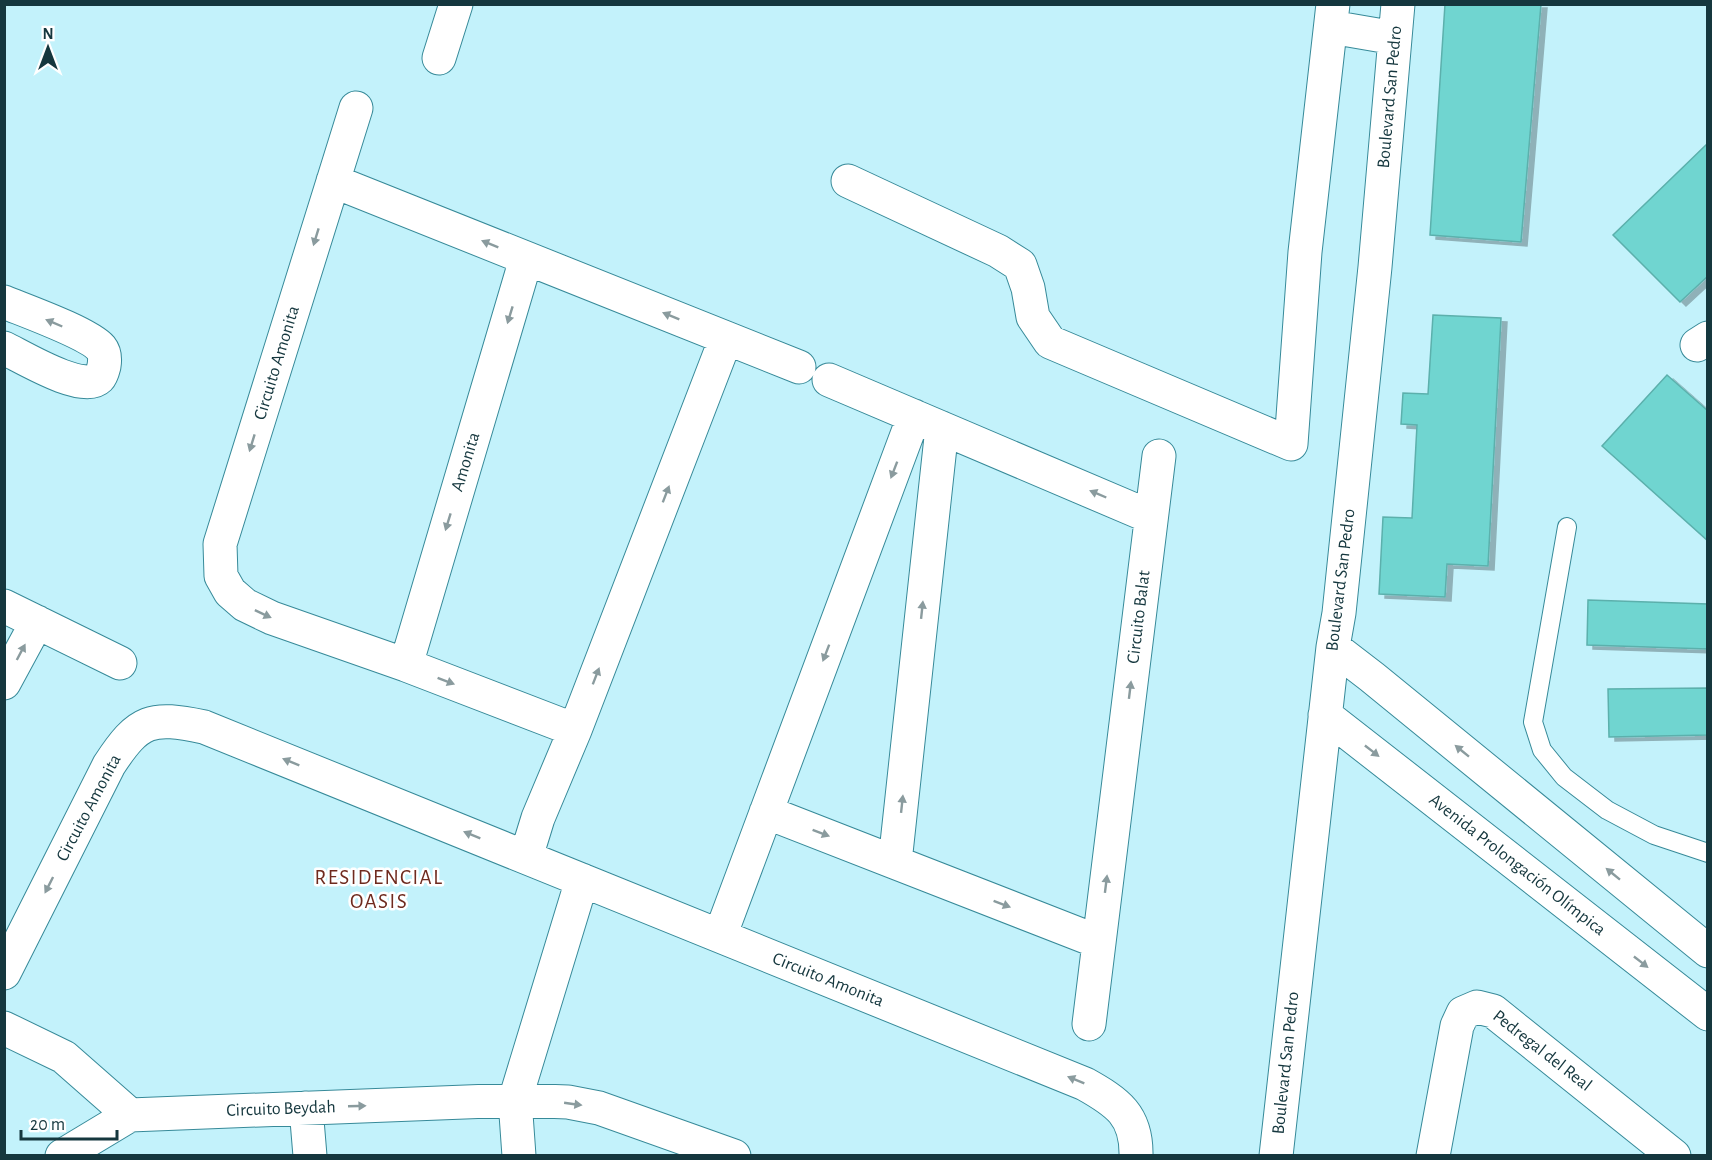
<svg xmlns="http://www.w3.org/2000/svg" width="1712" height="1160" font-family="'Alegreya Sans',sans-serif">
<defs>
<filter id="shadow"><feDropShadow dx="6" dy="4" stdDeviation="0" flood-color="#0004"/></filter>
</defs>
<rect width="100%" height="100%" fill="#c3f2fb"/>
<path fill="#6fd5d0" stroke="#5cb0ac" stroke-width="1.5" filter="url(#shadow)" d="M1445,4H1541L1521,242L1430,235Z
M1708,143V276L1680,302L1613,235Z
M1433,315L1501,318L1488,566L1447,564L1445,597L1379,594L1383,517L1412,518L1417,425L1401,424L1403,393L1428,394Z
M1667,375L1708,411V541L1602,446Z
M1588,600L1708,604V649L1587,645Z
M1708,688V735L1609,737L1608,689Z"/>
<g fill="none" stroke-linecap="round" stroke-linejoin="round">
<defs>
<path id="lane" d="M1567,527L1533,722L1542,750L1564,777L1607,810L1654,835L1708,853"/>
<path id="street" d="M1331,27L1395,38
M439,58L456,4
M356,108L220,544L221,576L230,592L245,605L272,618L406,665L575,730
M333,181L799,367
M848,181L998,251L1020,265L1028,288L1033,317L1050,342L1291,444L1305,252L1333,4
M4,302C26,311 88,333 101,348C105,353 105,360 104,366C103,370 102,375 99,378C83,394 21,356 4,348
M1697,345L1708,338
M829,380L1151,517
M4,606L120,663
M1333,647L1372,677L1708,951
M406,665L526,259
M4,683L37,622
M1325,715L1708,1014
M766,812L1099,942
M526,857L538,818L575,730L726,338
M895,862L942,428
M720,936L914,416
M4,973L109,765C139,719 151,716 204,727L1085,1084C1117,1102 1137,1115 1136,1156
M1089,1024L1159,456
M4,1028L64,1057L130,1115L515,1100L568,1102L599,1108L734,1156
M306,1108L310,1156
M62,1156L130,1115
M519,1156L515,1100L582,880
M1276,1156L1333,647L1339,613L1375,267L1398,4
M1433,1156L1457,1026L1463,1013L1477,1007L1493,1011L1674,1156"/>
</defs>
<use href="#lane" stroke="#378a99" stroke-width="20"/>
<use href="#street" stroke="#378a99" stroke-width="35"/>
<use href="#lane" stroke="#fff" stroke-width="18"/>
<use href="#street" stroke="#fff" stroke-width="33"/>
</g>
<defs><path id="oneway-solid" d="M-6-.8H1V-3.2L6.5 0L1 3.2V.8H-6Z" transform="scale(1.5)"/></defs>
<g fill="#8a9b9e">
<use href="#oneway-solid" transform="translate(316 237) rotate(107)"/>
<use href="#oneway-solid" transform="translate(490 244) rotate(-158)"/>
<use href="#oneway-solid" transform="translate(510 315) rotate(107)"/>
<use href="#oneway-solid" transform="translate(671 316) rotate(-158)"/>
<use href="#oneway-solid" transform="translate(54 323) rotate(-157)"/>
<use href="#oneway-solid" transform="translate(252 443) rotate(107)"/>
<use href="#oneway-solid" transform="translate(894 470) rotate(111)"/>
<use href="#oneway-solid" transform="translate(666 494) rotate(-69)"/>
<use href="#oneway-solid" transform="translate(1098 494) rotate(-157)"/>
<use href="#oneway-solid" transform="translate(448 522) rotate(107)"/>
<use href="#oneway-solid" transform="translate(922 610) rotate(-84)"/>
<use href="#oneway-solid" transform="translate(263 614) rotate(25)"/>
<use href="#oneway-solid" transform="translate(21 652) rotate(-62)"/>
<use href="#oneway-solid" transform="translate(826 653) rotate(111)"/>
<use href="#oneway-solid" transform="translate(596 676) rotate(-69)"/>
<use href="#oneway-solid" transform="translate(446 681) rotate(21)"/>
<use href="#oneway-solid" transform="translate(1130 690) rotate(-83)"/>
<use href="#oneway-solid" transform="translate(1372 751) rotate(38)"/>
<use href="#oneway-solid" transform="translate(1462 751) rotate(-141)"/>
<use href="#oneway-solid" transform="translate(291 762) rotate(-158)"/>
<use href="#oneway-solid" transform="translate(902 804) rotate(-84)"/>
<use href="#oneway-solid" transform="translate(821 833) rotate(21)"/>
<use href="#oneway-solid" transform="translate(472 835) rotate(-158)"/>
<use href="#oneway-solid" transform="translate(1613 874) rotate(-141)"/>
<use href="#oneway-solid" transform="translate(1106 884) rotate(-83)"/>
<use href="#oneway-solid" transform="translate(49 885) rotate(117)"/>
<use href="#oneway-solid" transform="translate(1002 904) rotate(21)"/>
<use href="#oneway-solid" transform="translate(1641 962) rotate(38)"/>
<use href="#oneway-solid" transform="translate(1076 1080) rotate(-158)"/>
<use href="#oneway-solid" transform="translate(573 1104) rotate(8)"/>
<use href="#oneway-solid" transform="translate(357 1106) rotate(-2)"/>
</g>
<g text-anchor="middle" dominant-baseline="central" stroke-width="5" stroke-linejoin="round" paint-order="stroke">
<g font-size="18" fill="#15373e" stroke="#fff">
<text transform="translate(1390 97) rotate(-85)">Boulevard San Pedro</text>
<text transform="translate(277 363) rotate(-73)">Circuito Amonita</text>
<text transform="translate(466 462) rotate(-73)">Amonita</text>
<text transform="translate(1341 580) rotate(-83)">Boulevard San Pedro</text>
<text transform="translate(1139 617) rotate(-83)">Circuito Balat</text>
<text transform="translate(89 808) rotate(-62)">Circuito Amonita</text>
<text transform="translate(1517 865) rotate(38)">Avenida Prolongación Olímpica</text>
<text transform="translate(828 980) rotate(22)">Circuito Amonita</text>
<text transform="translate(1542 1051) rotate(38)">Pedregal del Real</text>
<text transform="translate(1286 1063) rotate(-84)">Boulevard San Pedro</text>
<text transform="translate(281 1109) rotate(-2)">Circuito Beydah</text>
</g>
<g font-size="21" letter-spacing="1.5" fill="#6e2a1e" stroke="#fff">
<text x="379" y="877">RESIDENCIAL<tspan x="379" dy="24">OASIS</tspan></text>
</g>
</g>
<rect width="1712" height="1160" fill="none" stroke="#15373e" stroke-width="12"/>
<g transform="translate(48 48)" stroke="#ffffff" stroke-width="4.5" paint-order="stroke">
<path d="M0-4.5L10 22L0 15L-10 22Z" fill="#15373e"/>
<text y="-9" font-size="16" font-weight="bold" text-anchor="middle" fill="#15373e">N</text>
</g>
<path d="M21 1130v9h96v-9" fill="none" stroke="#15373e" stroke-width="3"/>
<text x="30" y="1130" font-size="18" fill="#15373e" stroke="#ffffff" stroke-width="4.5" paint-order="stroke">20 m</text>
</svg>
